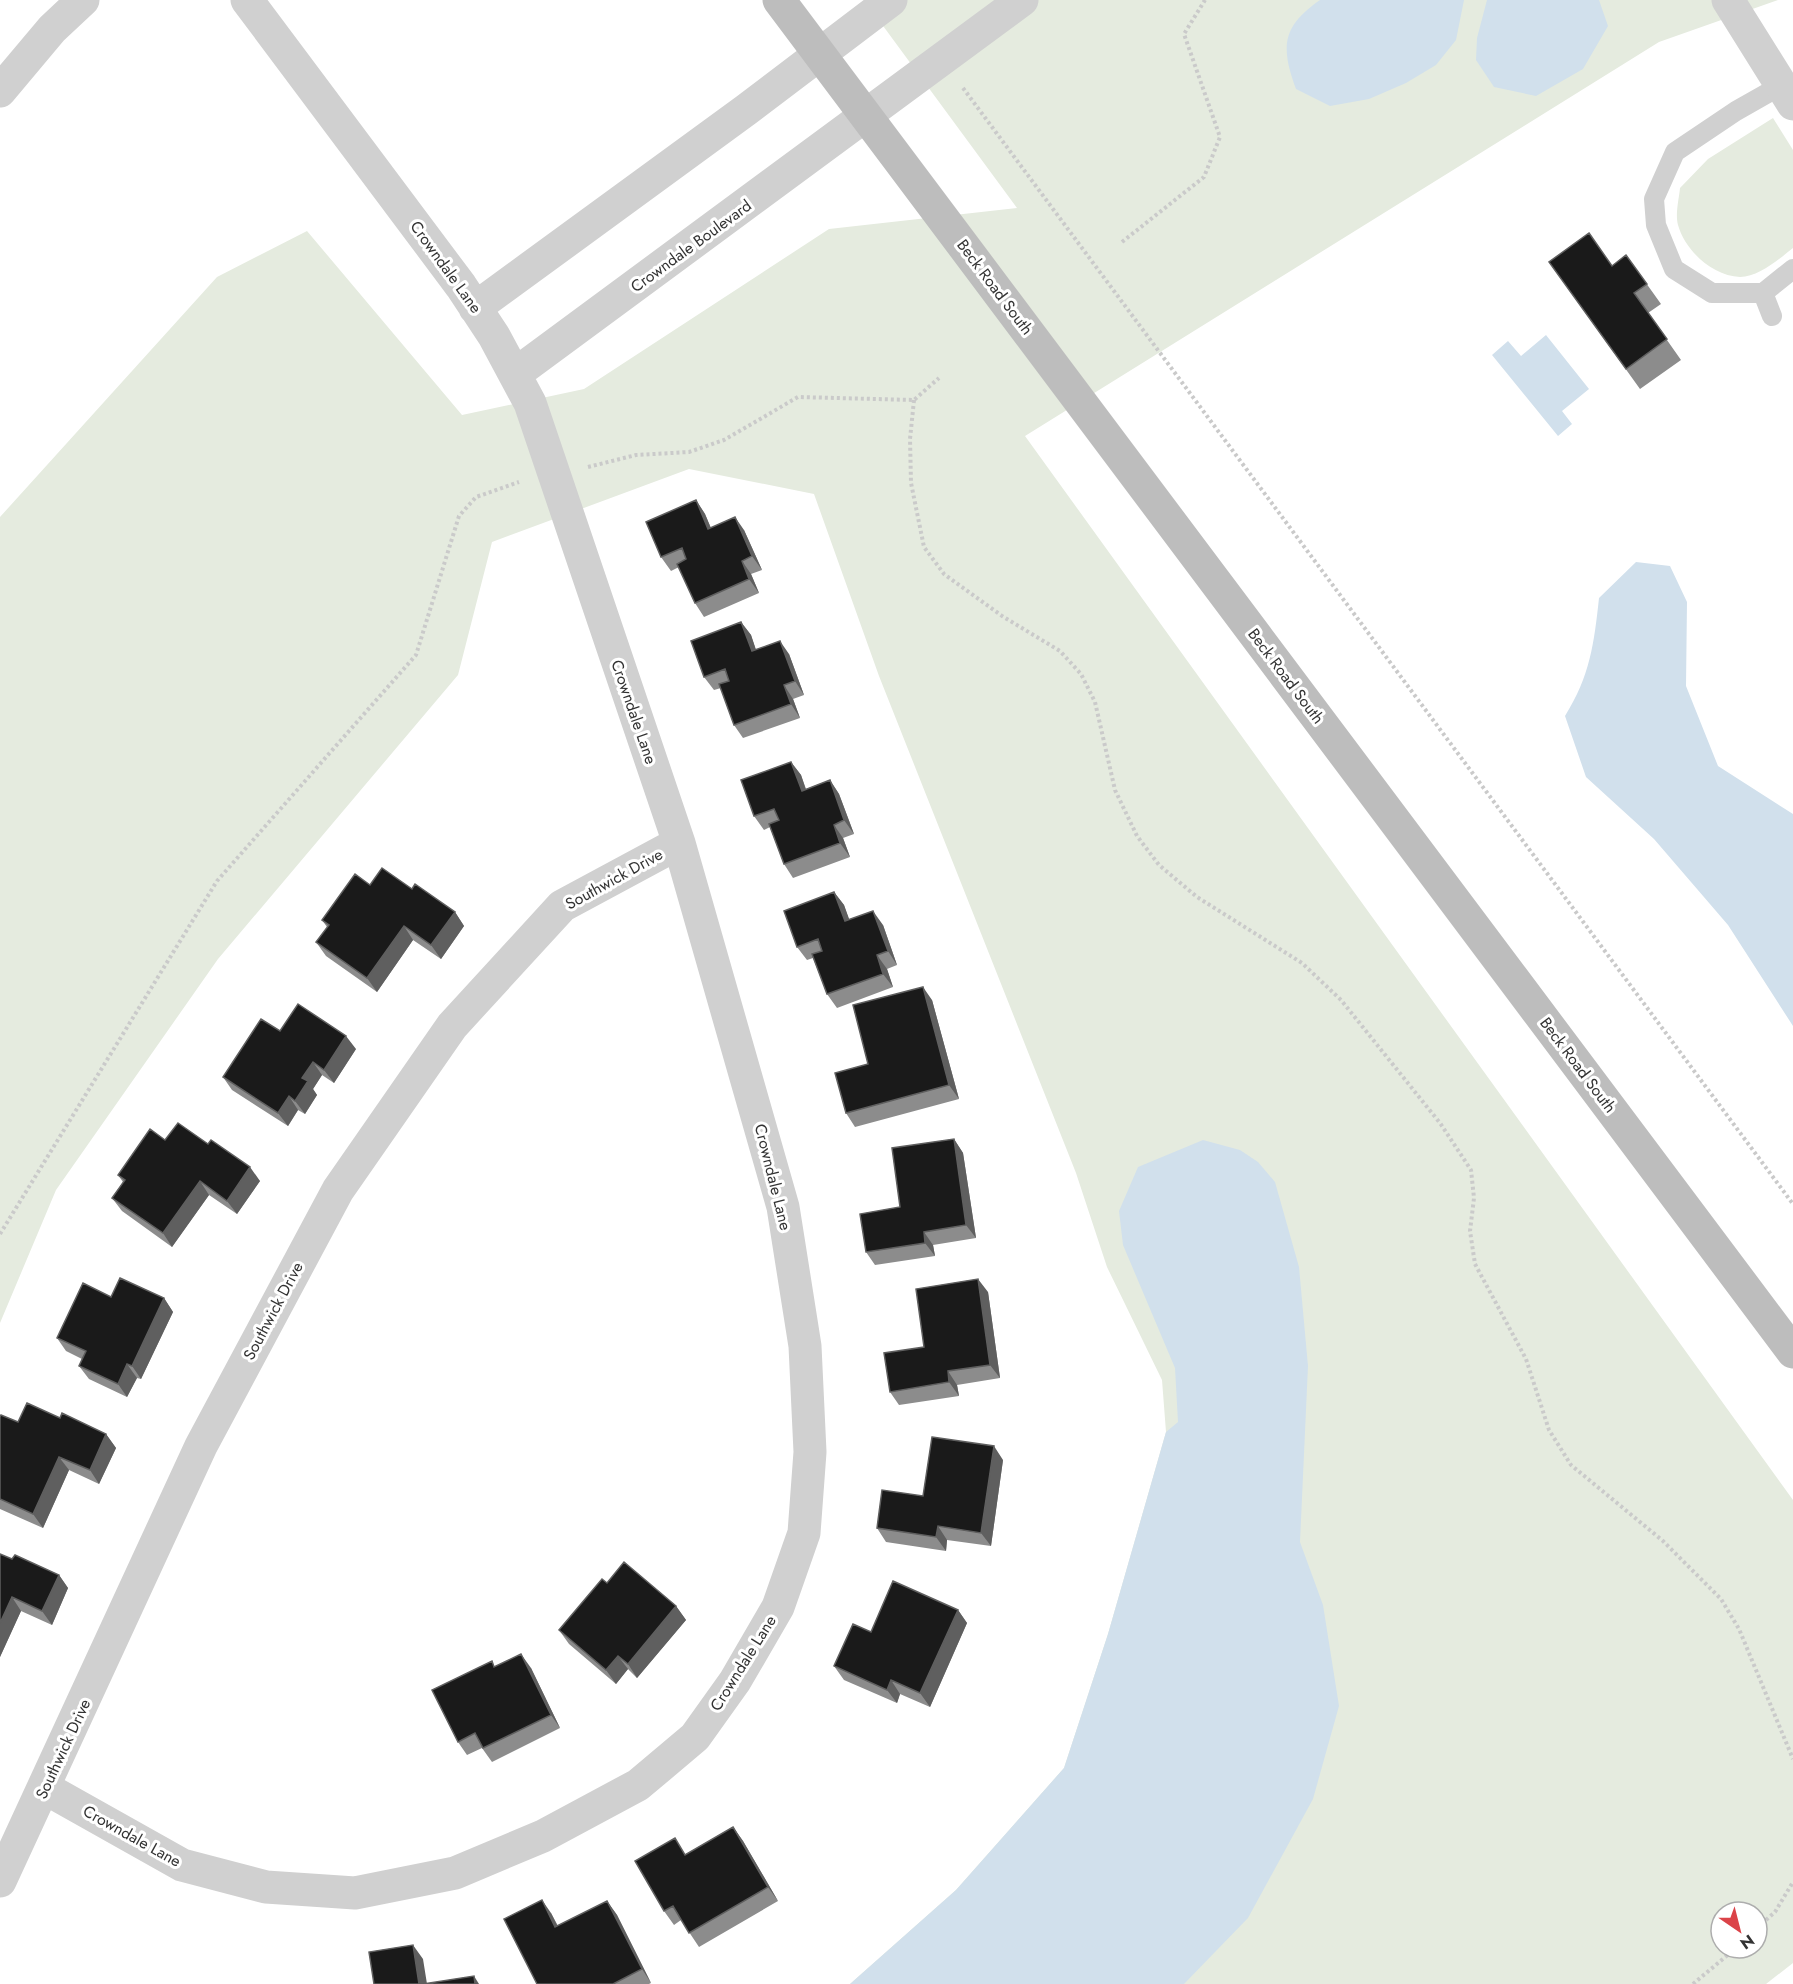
<svg xmlns="http://www.w3.org/2000/svg" width="1793" height="1984" font-family="Jost,sans-serif">
<rect width="100%" height="100%" fill="#fff"/>
<path fill="#e5ebdf" fill-rule="evenodd" d="M864,0H1778L1659,42L1025,436L1793,1500V1963L1766,1984H850L956,1890L1064,1768L1108,1634L1166,1432L1162,1380L1107,1267L1076,1173L879,676L814,494L689,469L492,542L458,675L218,959L56,1190L0,1323V517L217,277L307,231L462,415L584,389L829,229L1017,208ZM1721,1912H1757V1948H1721Z
M1773,118L1793,150V248C1779,259 1759,277 1740,277C1712,276 1685,250 1678,225C1675,214 1679,199 1680,188L1708,159Z"/>
<path fill="#d1e0ec" d="M1320,0H1464L1456,40L1436,65L1406,83L1369,99L1330,106L1296,89C1281,48 1281,27 1320,0Z
M1487,0H1599L1608,26L1583,69L1536,96L1494,87L1476,60L1477,38Z
M1546,335L1589,389L1562,411L1572,424L1558,436L1492,355L1508,341L1521,356Z
M1636,562L1670,566L1687,602L1686,686L1718,766L1793,814V1026L1728,925L1654,839L1586,777L1565,716C1590,676 1594,644 1599,598Z
M1203,1140L1240,1150L1258,1162L1275,1182L1299,1267L1308,1366L1300,1542L1323,1605L1339,1706L1313,1799L1248,1918L1184,1984H850L956,1890L1064,1768L1108,1634L1166,1432L1178,1422L1175,1368L1123,1245L1119,1211L1138,1167Z"/>
<g fill="none" stroke-linecap="round" stroke-linejoin="round">
<path stroke="#cacaca" stroke-width="4" stroke-dasharray="3 3" stroke-linecap="butt" d="M963,88L1793,1204
M1122,242L1204,177L1220,137L1184,34L1205,0
M914,400L910,439L911,483L924,547L944,574L1002,616L1060,651L1081,674L1095,702L1115,790L1137,836L1159,865L1197,897L1302,963L1341,1000L1440,1123L1471,1170L1474,1198L1470,1231L1475,1264L1526,1359L1549,1430L1571,1465L1663,1541L1721,1599L1739,1629L1793,1759
M588,467L636,455L689,452L724,440L798,397L914,400L939,378
M0,1234L217,881L416,655L459,516L476,497L519,482
M1757,1928L1775,1912L1793,1882
M1693,1984L1736,1948"/>
<path stroke="#d0d0d0" stroke-width="20" d="M1782,85L1736,111L1675,152L1654,199L1656,225L1674,269L1712,293H1763L1793,269
M1763,293L1772,316"/>
<path stroke="#d0d0d0" stroke-width="33" d="M1728,0L1793,104
M0,91L52,29L83,0
M475,308L746,110L891,0
M515,374L1022,0
M45,1788L182,1865L266,1887L355,1893L455,1873L543,1836L638,1785L695,1737L735,1681L778,1607L804,1533L810,1452L805,1346L783,1207L679,843L530,403L494,336L461,286L247,0
M0,1881L201,1446L338,1190L452,1026L562,906L679,843"/>
<path stroke="#bdbdbd" stroke-width="33" d="M779,0L1793,1352"/>
</g>
<path fill="#8c8c8c" d="M1626,255L1661,304L1648,313L1681,360L1640,389L1549,262L1612,266Z
M696,500L705,514L711,528L744,530L762,570L751,574L759,593L704,617L695,603L679,567L671,571L661,557Z
M741,622L751,635L756,650L789,654L804,695L793,699L800,718L743,738L734,725L721,688L714,690L704,677Z
M791,762L801,775L806,789L830,780L839,794L854,834L843,838L850,857L793,878L784,864L770,827L764,830L754,816Z
M370,885L412,889L455,912L464,926L441,959L413,940L377,992L326,956L316,942L327,927L322,920Z
M834,892L844,905L849,920L883,925L897,965L887,969L893,987L837,1008L827,994L813,958L807,960L797,947Z
M932,1000L959,1099L855,1127L846,1113L868,1064Z
M356,1049L334,1083L322,1075L313,1089L317,1095L305,1114L298,1110L288,1126L232,1090L223,1077Z
M954,1139L963,1153L976,1238L933,1245L935,1256L875,1265L866,1252Z
M165,1140L260,1181L237,1214L209,1195L172,1247L122,1211L112,1198L123,1182L118,1175Z
M988,1292L1000,1378L957,1385L959,1396L899,1405L890,1392L924,1347Z
M111,1297L164,1298L173,1312L141,1379L137,1378L127,1397L89,1379L79,1366L82,1359L66,1351L57,1338Z
M0,1417L18,1422L60,1418L106,1434L116,1448L99,1484L69,1470L43,1528L0,1509Z
M1003,1460L991,1546L947,1540L946,1551L886,1542L877,1528L923,1496Z
M0,1554L12,1559L59,1575L68,1588L52,1625L21,1611L0,1657Z
M607,1583L676,1606L686,1620L637,1678L628,1669L616,1684L569,1644L559,1630Z
M958,1610L967,1623L930,1707L900,1694L897,1703L844,1680L834,1666L871,1632Z
M496,1666L531,1668L560,1728L492,1762L482,1748L467,1755L458,1742Z
M733,1827L743,1841L778,1901L699,1947L681,1920L674,1925L664,1911L686,1854Z
M607,1901L617,1915L651,1983L649,1984H537L551,1913L558,1926Z"/>
<path fill="#5f5f5f" d="M696,500L705,514L717,543L708,529Z
M735,517L744,530L762,570L752,556Z
M742,561L751,574L759,593L749,579Z
M741,622L751,635L761,665L752,651Z
M780,641L789,654L804,695L795,681Z
M784,685L793,699L800,718L791,704Z
M791,762L801,775L811,805L802,791Z
M830,780L839,794L854,834L844,820Z
M834,825L843,838L850,857L840,843Z
M834,892L844,905L855,935L845,921Z
M873,911L883,925L897,965L888,951Z
M455,912L464,926L441,959L431,945Z
M404,926L413,940L377,992L367,978Z
M877,955L887,969L893,987L883,974Z
M923,987L932,1000L959,1099L949,1085Z
M346,1036L356,1049L334,1083L324,1070Z
M313,1062L322,1075L313,1089L317,1095L305,1114L295,1101L302,1078Z
M289,1096L298,1110L288,1126L278,1113Z
M954,1139L963,1153L976,1238L966,1225Z
M250,1167L260,1181L237,1214L227,1201Z
M200,1181L209,1195L172,1247L163,1233Z
M924,1232L933,1245L935,1256L925,1243Z
M978,1279L988,1292L1000,1378L990,1365Z
M164,1298L173,1312L141,1379L132,1366Z
M127,1364L137,1378L127,1397L118,1384Z
M948,1371L957,1385L959,1396L949,1382Z
M106,1434L116,1448L99,1484L90,1470Z
M994,1446L1003,1460L991,1546L981,1533Z
M59,1457L69,1470L43,1528L33,1514Z
M938,1526L947,1540L946,1551L936,1537Z
M59,1575L68,1588L52,1625L42,1611Z
M12,1597L21,1611L0,1657V1623Z
M676,1606L686,1620L637,1678L628,1664Z
M958,1610L967,1623L930,1707L920,1693Z
M521,1654L531,1668L560,1728L551,1715Z
M618,1656L628,1669L616,1684L606,1670Z
M891,1680L900,1694L897,1703L887,1690Z
M733,1827L743,1841L778,1901L768,1887Z
M542,1900L551,1913L565,1941L555,1927Z
M607,1901L617,1915L651,1983L642,1969Z
M413,1945L423,1959L427,1984H419Z
M474,1976L479,1984H475Z"/>
<path fill="#1a1a1a" stroke="#5f5f5f" stroke-width="1.5" d="M1589,233L1612,266L1626,255L1647,284L1634,293L1667,339L1626,369L1549,262Z
M696,500L708,529L735,517L752,556L742,561L749,579L695,603L677,564L686,559L682,548L661,557L646,522Z
M741,622L752,651L780,641L795,681L784,685L791,704L734,725L719,684L729,681L725,669L704,677L691,641Z
M791,762L802,791L830,780L844,820L834,825L840,843L784,864L769,824L779,820L774,809L754,816L741,780Z
M382,868L412,889L415,884L455,912L431,945L404,926L367,978L316,942L329,925L322,920L355,874L370,885Z
M834,892L845,921L873,911L888,951L877,955L883,974L827,994L812,954L822,951L818,939L797,947L784,911Z
M923,987L949,1085L846,1113L835,1073L868,1064L853,1005Z
M298,1004L346,1036L324,1070L313,1062L302,1078L308,1081L295,1101L289,1096L278,1113L223,1077L261,1019L280,1031Z
M178,1123L208,1144L211,1140L250,1167L227,1201L200,1181L163,1233L112,1198L125,1180L118,1175L150,1129L165,1140Z
M954,1139L966,1225L924,1232L925,1243L866,1252L860,1214L900,1207L892,1148Z
M120,1278L164,1298L132,1366L127,1364L118,1384L79,1366L86,1351L57,1338L83,1283L111,1297Z
M978,1279L990,1365L948,1371L949,1382L890,1392L884,1353L924,1347L916,1289Z
M27,1403L60,1418L62,1413L106,1434L90,1470L59,1457L33,1514L0,1499V1417L1,1415L18,1422Z
M932,1437L994,1446L981,1533L938,1526L936,1537L877,1528L882,1490L923,1496Z
M0,1554L12,1559L15,1555L59,1575L42,1611L12,1597L0,1623Z
M624,1562L676,1606L628,1664L618,1656L606,1670L559,1630L602,1579L607,1583Z
M893,1581L958,1610L920,1693L891,1680L887,1690L834,1666L853,1624L871,1632Z
M521,1654L551,1715L483,1748L475,1733L458,1742L432,1690L492,1661L494,1667Z
M733,1827L768,1887L689,1933L673,1906L664,1911L635,1861L675,1838L685,1855Z
M542,1900L555,1927L607,1901L642,1969L613,1984H537L504,1919Z
M413,1945L419,1984H374L369,1952Z
M474,1976L475,1984H423Z"/>
<g text-anchor="middle" dominant-baseline="central" stroke-width="6" stroke-linejoin="round" paint-order="stroke">
<g font-size="16" fill="#333" stroke="#fff">
<text transform="translate(691 246) rotate(-36)">Crowndale Boulevard</text>
<text transform="translate(446 267) rotate(54)">Crowndale Lane</text>
<text transform="translate(995 287) rotate(53)">Beck Road South</text>
<text transform="translate(1286 676) rotate(53)">Beck Road South</text>
<text transform="translate(634 712) rotate(71)">Crowndale Lane</text>
<text transform="translate(614 879) rotate(-29)">Southwick Drive</text>
<text transform="translate(1578 1065) rotate(53)">Beck Road South</text>
<text transform="translate(773 1177) rotate(76)">Crowndale Lane</text>
<text transform="translate(273 1311) rotate(-62)">Southwick Drive</text>
<text transform="translate(743 1663) rotate(-58)">Crowndale Lane</text>
<text transform="translate(63 1749) rotate(-65)">Southwick Drive</text>
<text transform="translate(132 1836) rotate(29)">Crowndale Lane</text>
</g>
</g>
<g transform="translate(1739 1930) rotate(145)"><circle r="28" fill="#ffffff" stroke="#adadad" stroke-width="1.5"/>
<path d="M0-4.5L10 22L0 15L-10 22Z" fill="#db4348"/>
<text y="-9" font-size="16" font-weight="bold" text-anchor="middle" fill="#333333">N</text>
</g>
</svg>
